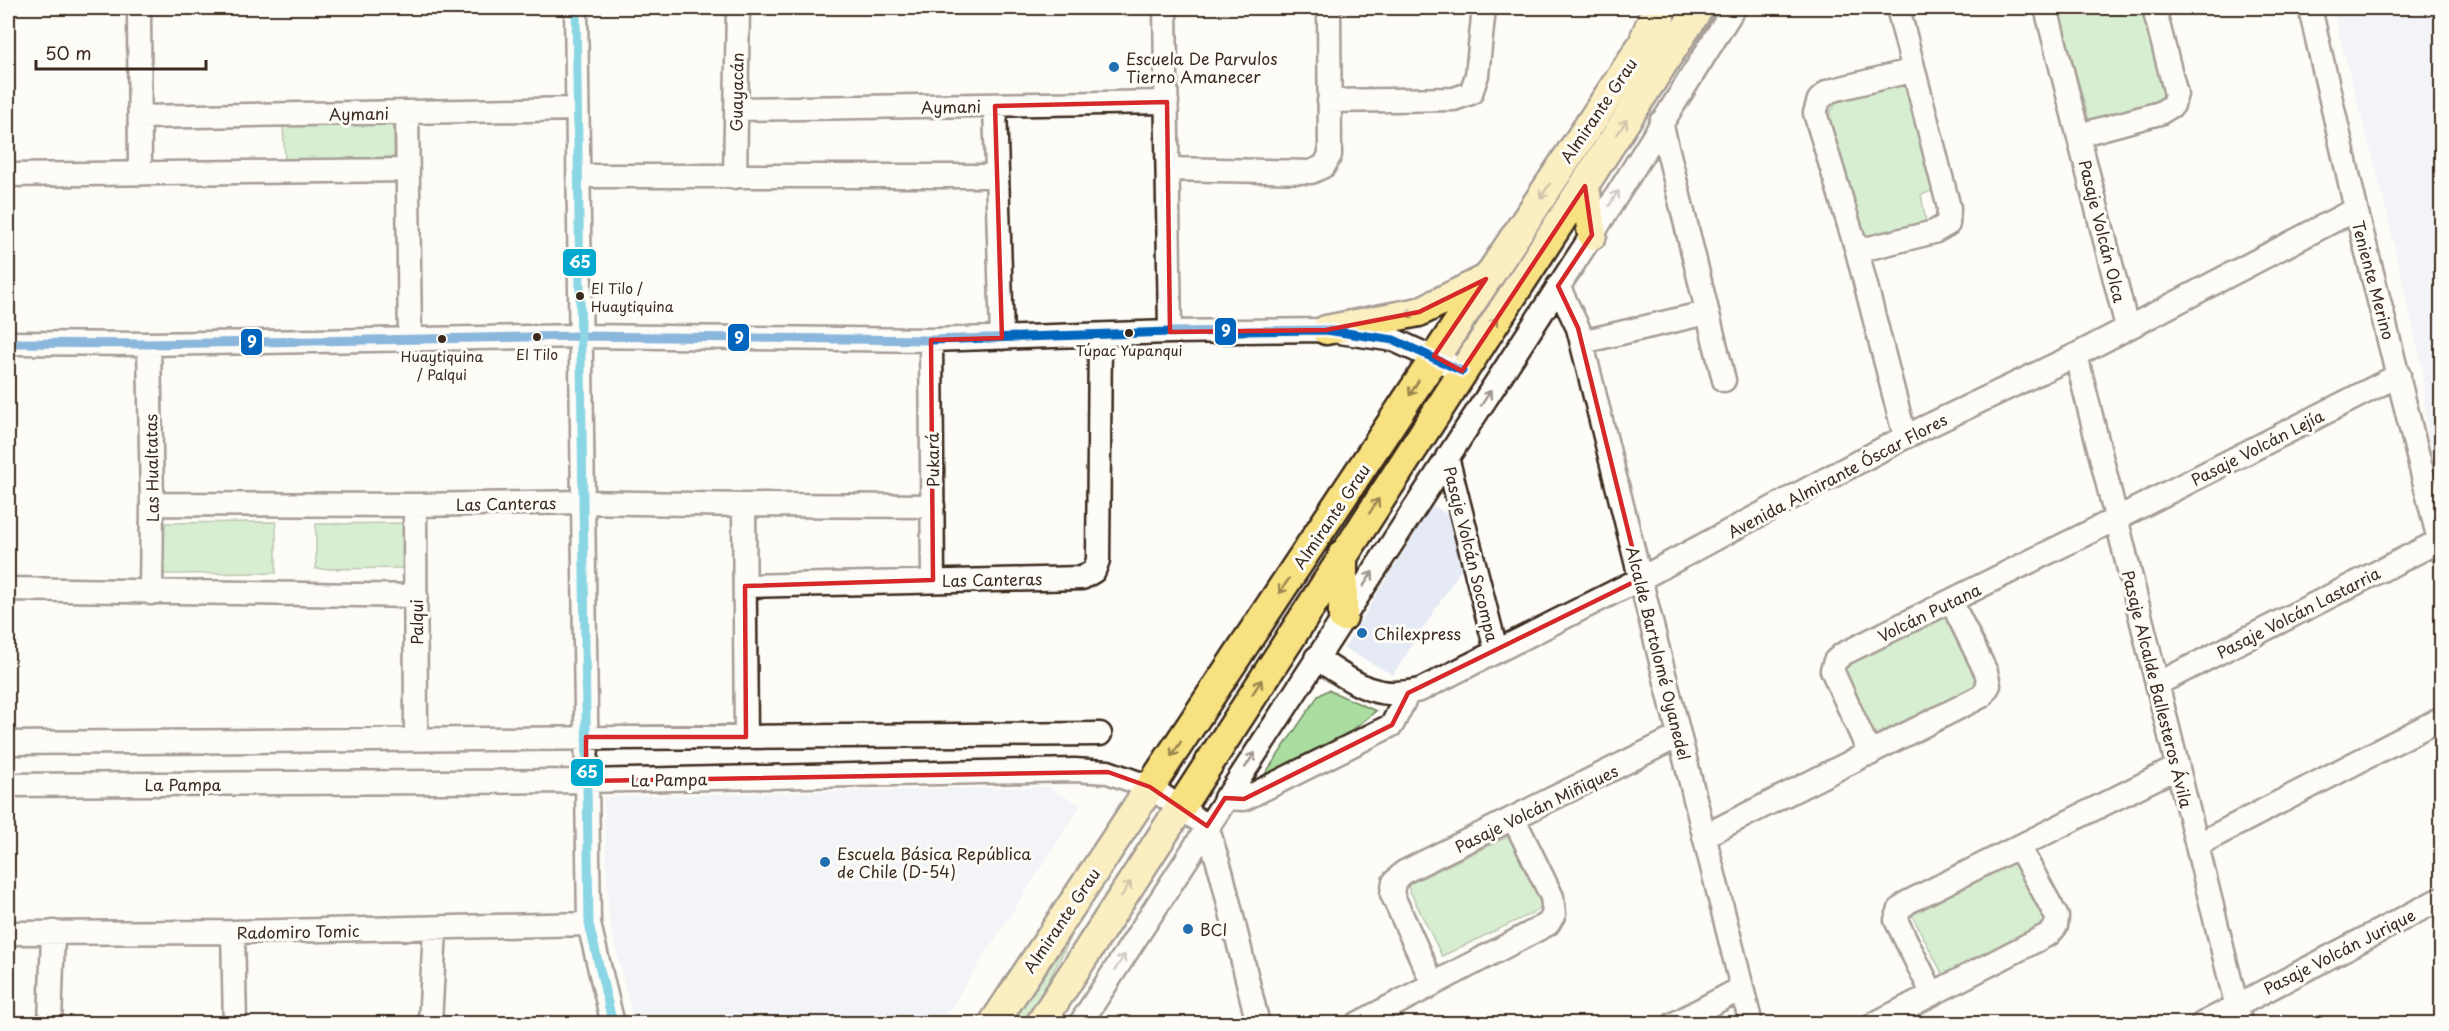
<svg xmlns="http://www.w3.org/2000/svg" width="2449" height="1031" font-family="'Playpen Sans',sans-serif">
<rect width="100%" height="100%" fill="#fdfcf7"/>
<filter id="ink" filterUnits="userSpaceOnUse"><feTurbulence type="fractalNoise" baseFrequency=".0167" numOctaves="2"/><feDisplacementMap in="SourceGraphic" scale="12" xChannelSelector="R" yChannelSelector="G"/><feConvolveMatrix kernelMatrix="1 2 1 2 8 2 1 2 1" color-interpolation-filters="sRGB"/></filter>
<g filter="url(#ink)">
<path fill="#e5eaf5" d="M2332,8H2441L2442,446L2429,450L2422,366L2383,196Z
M1432,505L1454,518L1465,563L1393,675L1344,648Z
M1047,787L1081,805L941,1023H634L609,919L604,797Z"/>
<path fill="#a9dea0" stroke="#72845f" stroke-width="1.5" d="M2058,8H2143L2168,99L2089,121Z
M1893,81L1912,92L1937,189L1921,195L1928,233L1865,249L1829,114L1842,93Z
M394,120V157L285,161L283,123Z
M276,522V573L163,574L162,523Z
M406,523V568L316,569V524Z
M1944,611L1979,685L1875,735L1840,662Z
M1328,690L1376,711L1345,736L1270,774H1265L1318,696Z
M1509,836L1543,908L1442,956L1407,885Z
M2014,862L2046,924L1944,977L1912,915Z
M1073,934L1026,1023H1012Z"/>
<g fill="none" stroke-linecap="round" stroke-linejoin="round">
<defs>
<path id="minor" d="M139,8L140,174
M576,8L589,924L613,1024
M1165,8L1170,332
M2046,8L2127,327
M2310,8L2356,209L2442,552
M1329,101L1454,99L1471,93L1477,75L1484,8
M995,106L1002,338
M736,109L1167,102
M407,112L410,340
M140,117L577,109
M1661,122L1724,380
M2079,135L2160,113L2173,105L2176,94L2154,8
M1168,169L1311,172L1324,166L1330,155L1329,8
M8,175L408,170
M578,176H997
M735,177L738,8
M1857,251L1934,232L1948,224L1949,208L1898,8
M1558,286L1578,328L1751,1024
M931,340L933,580
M1582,342L1706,313
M8,343L149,344L580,336L931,340L1170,332L1326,330L1394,340L1462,371
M149,344L152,504L151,593
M2076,355L2241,1024
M1905,437L1857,251L1815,113L1819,100L1829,91L1914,70
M1447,457L1496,650
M152,504L415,505L583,502L744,505L933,506
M415,505L416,739
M744,505L746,737
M745,586L1082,578L1094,571L1098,560L1100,336
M8,589L416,596
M1316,658C1354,682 1373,701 1420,690L1640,579L1905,437L2076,355L2356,209
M2157,684L2439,541
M8,743L1100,734
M1870,754L1832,670L1835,661L1843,654L2116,519L2399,375
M8,785L586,781L1074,770L1108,772L1150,787L1207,826
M1225,798L1244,799L1392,725L1408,693
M1207,826L1222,875L1258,1024
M1704,836L1982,696L1989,685L1986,672L1951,601
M2197,845L2442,718
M233,932L235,1024
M8,933L233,932L589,924
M1433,984L1392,894L1394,882L1404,872L1679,736
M1932,993L1896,920L1900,909L1908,902L2178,767
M50,1024L53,932
M430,1024L435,929
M1080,1024L1592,235L1734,8
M1357,1024L1548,924L1554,914L1552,897L1514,819
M1674,1024L1742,988
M1874,1024L2049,934L2056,926L2057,917L2019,847
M2202,1024L2442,898"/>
<path id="major" d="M1585,186L1592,235
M1326,330L1419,312L1484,280
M1343,554V617
M993,1024L1660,18
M1040,1024L1699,8"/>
<path id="highway" d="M1647,37L1659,8"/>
</defs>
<use href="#minor" stroke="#3b2a1e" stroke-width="27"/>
<use href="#major" stroke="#3b2a1e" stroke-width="33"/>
<use href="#highway" stroke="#3b2a1e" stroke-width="36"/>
<use href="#minor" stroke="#fdfcf7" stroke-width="22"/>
<use href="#major" stroke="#f8e181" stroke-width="28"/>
<use href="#highway" stroke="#f8e181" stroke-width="32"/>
<defs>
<path id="bus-1" d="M8,343L149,344L580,336L931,340L1170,332L1326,330L1394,340L1462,371"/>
<path id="bus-2" d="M576,8L589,924L613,1024"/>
</defs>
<use href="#bus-1" stroke="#fdfcf7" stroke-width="14"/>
<use href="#bus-2" stroke="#fdfcf7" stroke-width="14"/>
<use href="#bus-1" stroke="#0065bd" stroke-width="9"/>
<use href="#bus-2" stroke="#00a9ce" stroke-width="9"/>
</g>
<defs><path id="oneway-shaft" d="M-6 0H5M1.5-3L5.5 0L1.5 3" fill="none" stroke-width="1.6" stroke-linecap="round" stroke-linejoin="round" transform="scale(1.5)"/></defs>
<g stroke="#9a8650">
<use href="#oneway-shaft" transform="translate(1622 127) rotate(-57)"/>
<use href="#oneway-shaft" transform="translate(1545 191) rotate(124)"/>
<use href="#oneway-shaft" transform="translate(1414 313) rotate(167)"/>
<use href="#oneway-shaft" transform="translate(1492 325) rotate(-57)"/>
<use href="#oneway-shaft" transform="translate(1414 388) rotate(121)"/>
<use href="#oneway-shaft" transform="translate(1374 506) rotate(-57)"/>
<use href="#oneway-shaft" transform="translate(1284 586) rotate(124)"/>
<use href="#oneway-shaft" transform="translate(1257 687) rotate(-57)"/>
<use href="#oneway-shaft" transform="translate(1176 749) rotate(124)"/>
<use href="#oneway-shaft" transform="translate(1126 889) rotate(-57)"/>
</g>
<g stroke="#9c938a">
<use href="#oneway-shaft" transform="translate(1614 198) rotate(-58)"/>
<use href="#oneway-shaft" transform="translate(1486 398) rotate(-57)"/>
<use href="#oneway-shaft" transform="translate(1368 579) rotate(-57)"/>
<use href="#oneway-shaft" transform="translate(1250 760) rotate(-57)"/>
<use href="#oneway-shaft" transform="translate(1120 962) rotate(-57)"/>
</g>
</g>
<path d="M0 0H2449V1031H0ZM1167,102L1170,332L1326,330L1419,312L1486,279L1434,356L1462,371L1585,186L1592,235L1558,286L1578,328L1640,579L1408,693L1392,725L1244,799L1225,798L1207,826L1150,787L1108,772L586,781V737H746L745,586L933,580L931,340L1002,338L995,106Z" fill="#fdfcf7" fill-opacity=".55" fill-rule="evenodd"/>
<path fill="none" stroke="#d62828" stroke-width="4.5" stroke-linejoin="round" d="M1167,102L1170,332L1326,330L1419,312L1486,279L1434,356L1462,371L1585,186L1592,235L1558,286L1578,328L1640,579L1408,693L1392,725L1244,799L1225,798L1207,826L1150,787L1108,772L586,781V737H746L745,586L933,580L931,340L1002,338L995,106Z"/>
<g fill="#1f6fb2" stroke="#fdfcf7" stroke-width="2">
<circle cx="1114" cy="67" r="6"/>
<circle cx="1362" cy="633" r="6"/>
<circle cx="825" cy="862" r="6"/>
<circle cx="1188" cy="929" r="6"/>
</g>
<g fill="#3b2a1e" stroke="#fdfcf7" stroke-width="2">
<circle cx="580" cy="296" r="5"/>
<circle cx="1129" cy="333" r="5"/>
<circle cx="537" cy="337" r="5"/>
<circle cx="442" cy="339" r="5"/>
</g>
<g text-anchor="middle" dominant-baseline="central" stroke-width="6" stroke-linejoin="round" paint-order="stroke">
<g font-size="14" fill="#3b2a1e" stroke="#fdfcf7">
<text x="591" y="288" text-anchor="start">El Tilo /<tspan x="591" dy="18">Huaytiquina</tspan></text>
<text x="1129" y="350">Túpac Yupanqui</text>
<text x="537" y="354">El Tilo</text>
<text x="442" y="356">Huaytiquina<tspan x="442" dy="18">/ Palqui</tspan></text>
</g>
<g font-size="16" fill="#3b2a1e" stroke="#fdfcf7" text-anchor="start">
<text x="1126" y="58">Escuela De Parvulos<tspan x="1126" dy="18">Tierno Amanecer</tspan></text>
<text x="1374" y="633">Chilexpress</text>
<text x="837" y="853">Escuela Básica República<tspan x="837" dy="18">de Chile (D-54)</tspan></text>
<text x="1200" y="929">BCI</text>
</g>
<g font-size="16" fill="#3b2a1e" stroke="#fdfcf7">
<text transform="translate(736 92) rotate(-89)">Guayacán</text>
<text transform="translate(951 106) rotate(-1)">Aymani</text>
<text transform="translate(1598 110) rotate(-56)">Almirante Grau</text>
<text transform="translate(359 113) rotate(-1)">Aymani</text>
<text transform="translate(2103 231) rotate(76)">Pasaje Volcán Olca</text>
<text transform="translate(2374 280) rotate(75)">Teniente Merino</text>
<text transform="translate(2257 447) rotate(-27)">Pasaje Volcán Lejía</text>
<text transform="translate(932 460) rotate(-91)">Pukará</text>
<text transform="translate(151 468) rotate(-91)">Las Hualtatas</text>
<text transform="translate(1837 475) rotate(-28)">Avenida Almirante Óscar Flores</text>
<text transform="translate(506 503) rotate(-1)">Las Canteras</text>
<text transform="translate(1331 516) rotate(-56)">Almirante Grau</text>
<text transform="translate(1472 554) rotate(76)">Pasaje Volcán Socompa</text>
<text transform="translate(992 579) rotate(-1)">Las Canteras</text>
<text transform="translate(1929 612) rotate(-26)">Volcán Putana</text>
<text transform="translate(2298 612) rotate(-27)">Pasaje Volcán Lastarria</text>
<text transform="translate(416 622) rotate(-90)">Palqui</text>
<text transform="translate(1659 653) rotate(76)">Alcalde Bartolomé Oyanedel</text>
<text transform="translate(2158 689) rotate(76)">Pasaje Alcalde Ballesteros Ávila</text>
<text transform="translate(669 779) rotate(-1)">La Pampa</text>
<text x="183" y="784">La Pampa</text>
<text transform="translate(1536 808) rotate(-26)">Pasaje Volcán Miñiques</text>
<text transform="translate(1061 920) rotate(-56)">Almirante Grau</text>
<text transform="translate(298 931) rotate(-1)">Radomiro Tomic</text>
<text transform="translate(2339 951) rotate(-27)">Pasaje Volcán Jurique</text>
</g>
</g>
<g stroke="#fdfcf7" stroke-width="2">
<rect x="562" y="248" width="35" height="29" rx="6" fill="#00a9ce"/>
<rect x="1214" y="317" width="23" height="29" rx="6" fill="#0065bd"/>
<rect x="727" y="323" width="23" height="29" rx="6" fill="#0065bd"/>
<rect x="240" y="328" width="23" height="28" rx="6" fill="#0065bd"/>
<rect x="570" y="758" width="34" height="29" rx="6" fill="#00a9ce"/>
</g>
<g font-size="16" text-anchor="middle" font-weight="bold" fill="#fff">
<text x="580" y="268">65</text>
<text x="1226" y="337">9</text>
<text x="739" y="344">9</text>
<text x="252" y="348">9</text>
<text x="587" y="778">65</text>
</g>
<rect width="2449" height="1031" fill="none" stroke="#fdfcf7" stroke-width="30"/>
<rect x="15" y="15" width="2419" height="1001" fill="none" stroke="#3b2a1e" stroke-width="2" filter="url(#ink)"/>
<path d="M36 60v9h170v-9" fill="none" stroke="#3b2a1e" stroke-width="3"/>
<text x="45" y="60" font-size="18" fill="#3b2a1e" stroke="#fdfcf7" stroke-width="4.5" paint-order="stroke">50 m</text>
</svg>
